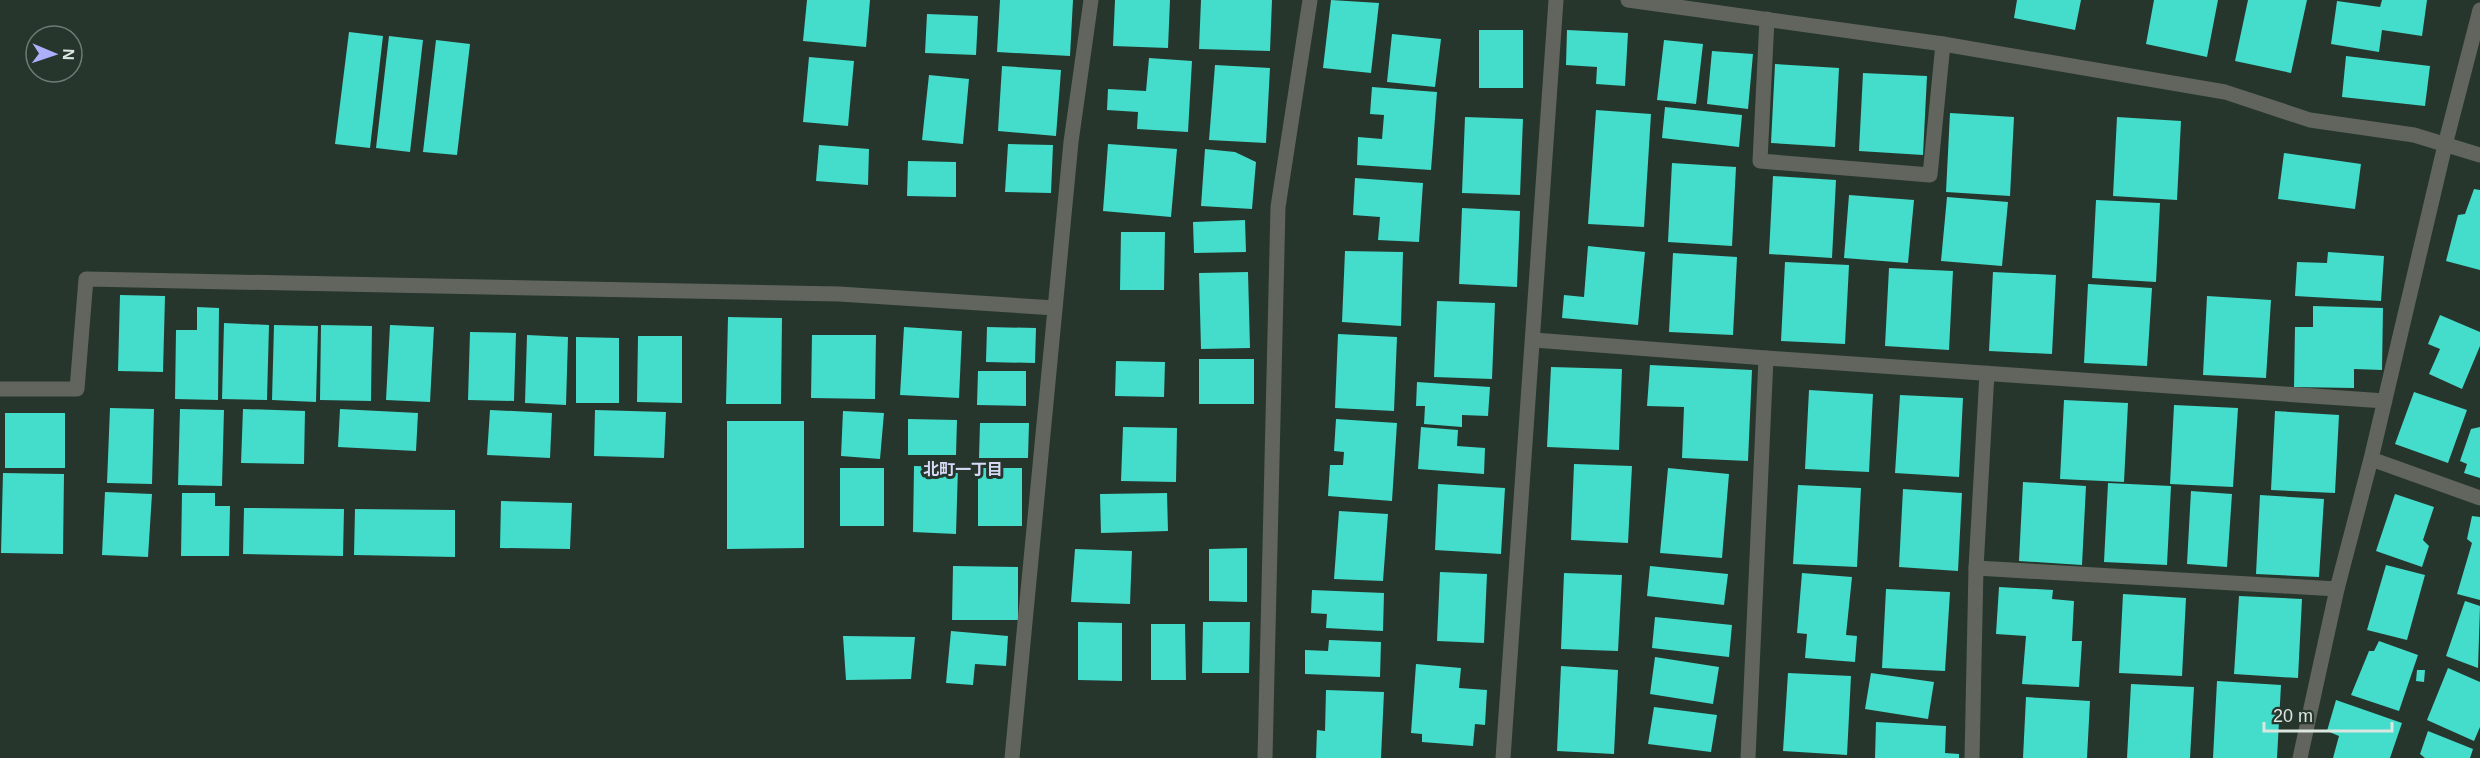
<svg xmlns="http://www.w3.org/2000/svg" width="2480" height="758" font-family="Arial,'Noto Sans JP',sans-serif">
<rect width="100%" height="100%" fill="#26362d"/>
<path fill="#44dccb" d="M807,0H870L866,47L803,41Z
M1000,0H1073L1070,56L997,52Z
M1115,0H1170L1168,48L1113,46Z
M1201,0H1272L1270,51L1199,49Z
M1331,0L1379,3L1371,73L1323,68Z
M2017,0H2081L2075,30L2014,18Z
M2154,0H2218L2207,57L2146,44Z
M2248,0H2307L2291,73L2235,61Z
M2382,0H2427L2422,36L2382,30L2379,52L2331,44L2337,1L2380,7Z
M927,14L978,16L976,55L925,53Z
M1479,30H1523V88H1479Z
M1567,30L1628,33L1625,86L1596,84L1597,67L1566,65Z
M349,32L383,36L370,148L335,144Z
M1392,34L1441,39L1435,87L1387,82Z
M389,36L423,40L410,152L376,148Z
M436,40L470,44L457,155L423,152Z
M1664,40L1703,44L1696,104L1657,100Z
M1712,51L1753,54L1748,109L1707,104Z
M2346,56L2430,66L2425,106L2342,97Z
M809,57L854,61L848,126L803,122Z
M1149,58L1192,61L1188,132L1137,129L1138,112L1107,110L1108,89L1146,91Z
M1775,64L1839,68L1835,147L1771,143Z
M1215,65L1270,68L1266,143L1209,140Z
M1002,66L1061,70L1056,136L998,131Z
M1863,73L1927,76L1923,155L1859,151Z
M929,75L969,79L963,144L922,140Z
M1372,87L1437,92L1431,170L1357,165L1358,137L1382,139L1384,115L1370,114Z
M1665,107L1742,115L1739,147L1662,138Z
M1596,110L1651,114L1644,227L1588,224Z
M1950,113L2014,117L2010,196L1946,192Z
M1465,117L1523,119L1520,195L1462,193Z
M2117,117L2181,121L2177,200L2113,196Z
M1008,144L1053,145L1051,193L1005,192Z
M1108,144L1177,149L1171,217L1103,211Z
M819,145L869,149L868,185L816,181Z
M1205,149L1235,152L1256,162L1252,209L1201,206Z
M2284,153L2361,164L2355,209L2278,199Z
M908,161L956,162V197L907,196Z
M1672,163L1736,167L1732,246L1668,242Z
M1773,176L1836,180L1832,258L1769,254Z
M1355,178L1423,183L1419,242L1378,240L1380,217L1353,215Z
M2474,189L2480,190V270L2446,261L2458,215L2465,214Z
M1849,195L1914,200L1908,263L1844,258Z
M1947,197L2008,202L2002,266L1941,261Z
M2096,200L2160,203L2156,282L2092,278Z
M1462,208L1520,211L1517,287L1459,284Z
M1245,220L1246,252L1194,253L1193,222Z
M1121,232H1165L1164,290H1120Z
M1588,246L1645,252L1638,325L1562,318L1564,295L1584,297Z
M1345,251L1403,252L1401,326L1342,322Z
M2328,252L2384,256L2381,301L2295,296L2297,262L2327,263Z
M1673,253L1737,257L1733,335L1669,332Z
M1785,262L1849,265L1845,344L1781,341Z
M1889,268L1953,271L1949,350L1885,346Z
M1248,272L1250,348L1201,349L1199,273Z
M1993,272L2056,275L2052,354L1989,351Z
M2088,284L2152,288L2147,366L2084,363Z
M120,295L165,296L163,372L118,371Z
M2207,296L2271,300L2266,378L2203,375Z
M1437,301L1495,303L1492,379L1434,377Z
M2313,306L2383,308L2382,370L2354,369V388L2294,387L2295,327H2313Z
M197,307L219,308L218,400L175,399L176,330H197Z
M2440,315L2480,332V346L2462,389L2429,374L2440,349L2428,344Z
M728,317L782,318L781,404H726Z
M224,323L269,325L267,400L222,399Z
M274,325L318,326L316,402L272,400Z
M321,325L372,326L371,401L320,400Z
M390,325L434,327L430,402L386,400Z
M904,327L962,331L959,398L900,395Z
M987,327L1036,328L1035,363L986,362Z
M470,332L516,333L514,401L468,400Z
M1338,334L1397,337L1394,411L1335,408Z
M527,335L568,337L566,405L525,403Z
M812,335H876L875,399L811,398Z
M638,336H682V403L637,402Z
M576,337L619,338V403H576Z
M1199,359H1254V404H1199Z
M1116,361L1165,362L1164,397L1115,396Z
M1650,365L1752,370L1748,461L1682,458L1684,407L1647,406Z
M1551,367L1622,369L1619,450L1547,447Z
M978,371H1026V406L977,405Z
M1417,382L1490,387L1488,416L1462,415V427L1424,424L1425,406H1416Z
M1809,390L1873,394L1869,472L1805,469Z
M2414,392L2467,410L2448,463L2395,444Z
M1900,395L1963,398L1959,477L1895,473Z
M2064,400L2128,403L2124,482L2060,479Z
M2174,405L2238,408L2233,487L2170,484Z
M110,408L154,409L152,484L107,483Z
M180,409L224,410L222,486L178,485Z
M243,409L305,411L304,464L241,463Z
M340,409L418,413L416,451L338,447Z
M490,410L552,413L550,458L487,455Z
M595,410L666,412L664,458L594,456Z
M843,411L884,413L880,459L841,456Z
M2275,411L2339,415L2335,493L2271,490Z
M5,413H65V468H5Z
M908,419L957,420L956,455H908Z
M1336,419L1397,423L1392,501L1328,496L1330,465H1343L1344,452L1334,451Z
M727,421H804V548L727,549Z
M980,423H1029L1028,458H979Z
M1123,427L1177,428L1176,482L1121,481Z
M1421,427L1458,430L1457,446L1485,448L1484,474L1418,469Z
M2480,427V478L2464,473L2467,464L2460,461L2471,429Z
M1574,464L1632,466L1628,543L1571,540Z
M914,466L958,467L956,534L913,532Z
M840,468H884V526H840Z
M978,468H1022V526H978Z
M1668,468L1729,474L1722,558L1660,553Z
M3,473L64,474L63,554L1,553Z
M2023,482L2086,486L2082,565L2019,561Z
M2108,483L2171,486L2167,565L2104,562Z
M1438,484L1505,488L1501,554L1435,550Z
M1798,485L1861,488L1857,567L1793,564Z
M1903,489L1962,493L1958,571L1899,567Z
M2191,491L2232,494L2227,567L2187,564Z
M105,492L152,494L148,557L102,555Z
M182,493H215V506H230L229,556H181Z
M1167,493L1168,531L1101,533L1100,494Z
M2395,494L2434,507L2423,540L2429,546L2422,567L2376,551Z
M2260,495L2324,499L2319,577L2256,574Z
M501,501L572,503L570,549L500,548Z
M244,508L344,509L343,556L243,554Z
M355,509L455,510V557L354,555Z
M1339,511L1388,514L1383,581L1334,579Z
M2472,516L2480,517V600L2457,594L2472,543L2467,539Z
M1247,548V602L1209,601V549Z
M1075,549L1132,551L1130,604L1071,602Z
M2386,565L2425,575L2407,640L2367,630Z
M953,566L1018,567V620H952Z
M1650,566L1728,574L1724,605L1647,596Z
M1440,572L1487,574L1484,643L1437,641Z
M1564,573L1622,575L1618,651L1561,649Z
M1802,573L1852,577L1846,635L1857,636L1855,662L1805,658L1807,634L1797,633Z
M1999,587L2053,590L2052,599L2074,601L2072,641H2082L2079,687L2022,684L2026,636L1996,634Z
M1886,589L1950,592L1945,671L1882,668Z
M1312,590L1384,593L1383,631L1326,628L1327,614L1311,613Z
M2123,594L2186,598L2182,676L2119,673Z
M2239,596L2302,599L2298,678L2234,674Z
M2465,601L2480,606L2478,668L2446,656Z
M1655,617L1732,625L1729,657L1652,648Z
M1078,622L1122,623V681L1078,680Z
M1203,622H1250L1249,673H1202Z
M1151,624H1185L1186,680H1151Z
M951,631L1008,636L1006,666L975,664L973,685L946,683Z
M843,636L915,637L911,679L846,680Z
M1329,640L1381,642L1380,677L1305,674V650L1328,651Z
M2379,641L2418,655L2399,711L2351,695L2369,651H2374Z
M1655,657L1719,667L1713,704L1650,694Z
M1416,664L1461,668L1459,688L1487,690L1485,725L1475,724L1473,746L1422,742V734L1411,733Z
M1561,666L1618,670L1614,754L1557,751Z
M2448,668L2480,682V727L2474,741L2427,720Z
M2417,670H2425L2424,682L2416,681Z
M1788,673L1851,676L1847,755L1783,751Z
M1871,673L1934,682L1928,719L1865,709Z
M2217,681L2281,685L2277,758H2213Z
M2131,684L2194,687L2190,758H2127Z
M1326,690L1384,692L1381,758H1316L1317,730L1325,731Z
M2026,697L2090,701L2087,758H2023Z
M2336,700L2402,723L2390,758H2333L2339,736L2327,731Z
M1654,707L1717,715L1711,752L1648,744Z
M1876,722L1946,726L1945,753L1959,754V758H1875Z
M2428,731L2473,749L2470,758H2425L2420,754Z"/>
<g fill="none" stroke-linecap="round" stroke-linejoin="round">
<path stroke="#61655e" stroke-width="15" d="M1767,19L1760,161L1930,175L1943,44
M1976,568L2337,589
M1748,758L1766,358"/>
<path stroke="#61655e" stroke-width="15" d="M1628,0L1943,44L2225,92L2310,120L2414,135L2480,155
M1534,340L1766,358L2385,401
M0,389H77L86,279L839,294L1055,308
M2371,459L2480,498
M1012,758L1071,142L1091,0
M1265,758L1278,207L1310,0
M1503,758L1556,0
M1972,758L1976,568L1987,373
M2300,758L2337,589L2371,459L2445,145L2480,10"/>
</g>
<g text-anchor="middle" dominant-baseline="central" stroke-width="6" stroke-linejoin="round" paint-order="stroke">
<g font-size="16" font-weight="bold" fill="#d8d9f7" stroke="#26362d">
<text x="963" y="469">北町一丁目</text>
</g>
</g>
<g transform="translate(54 54) rotate(92)"><circle r="28" fill="#26362d" stroke="#6f7c75" stroke-width="1.5"/>
<path d="M0-4.5L10 22L0 15L-10 22Z" fill="#adaffb"/>
<text y="-9" font-size="16" font-weight="bold" text-anchor="middle" fill="#dce6e0">N</text>
</g>
<path d="M2264 722v9h128v-9" fill="none" stroke="#dce6e0" stroke-width="3"/>
<text x="2273" y="722" font-size="18" fill="#dce6e0" stroke="#26362d" stroke-width="4.5" paint-order="stroke">20 m</text>
</svg>
